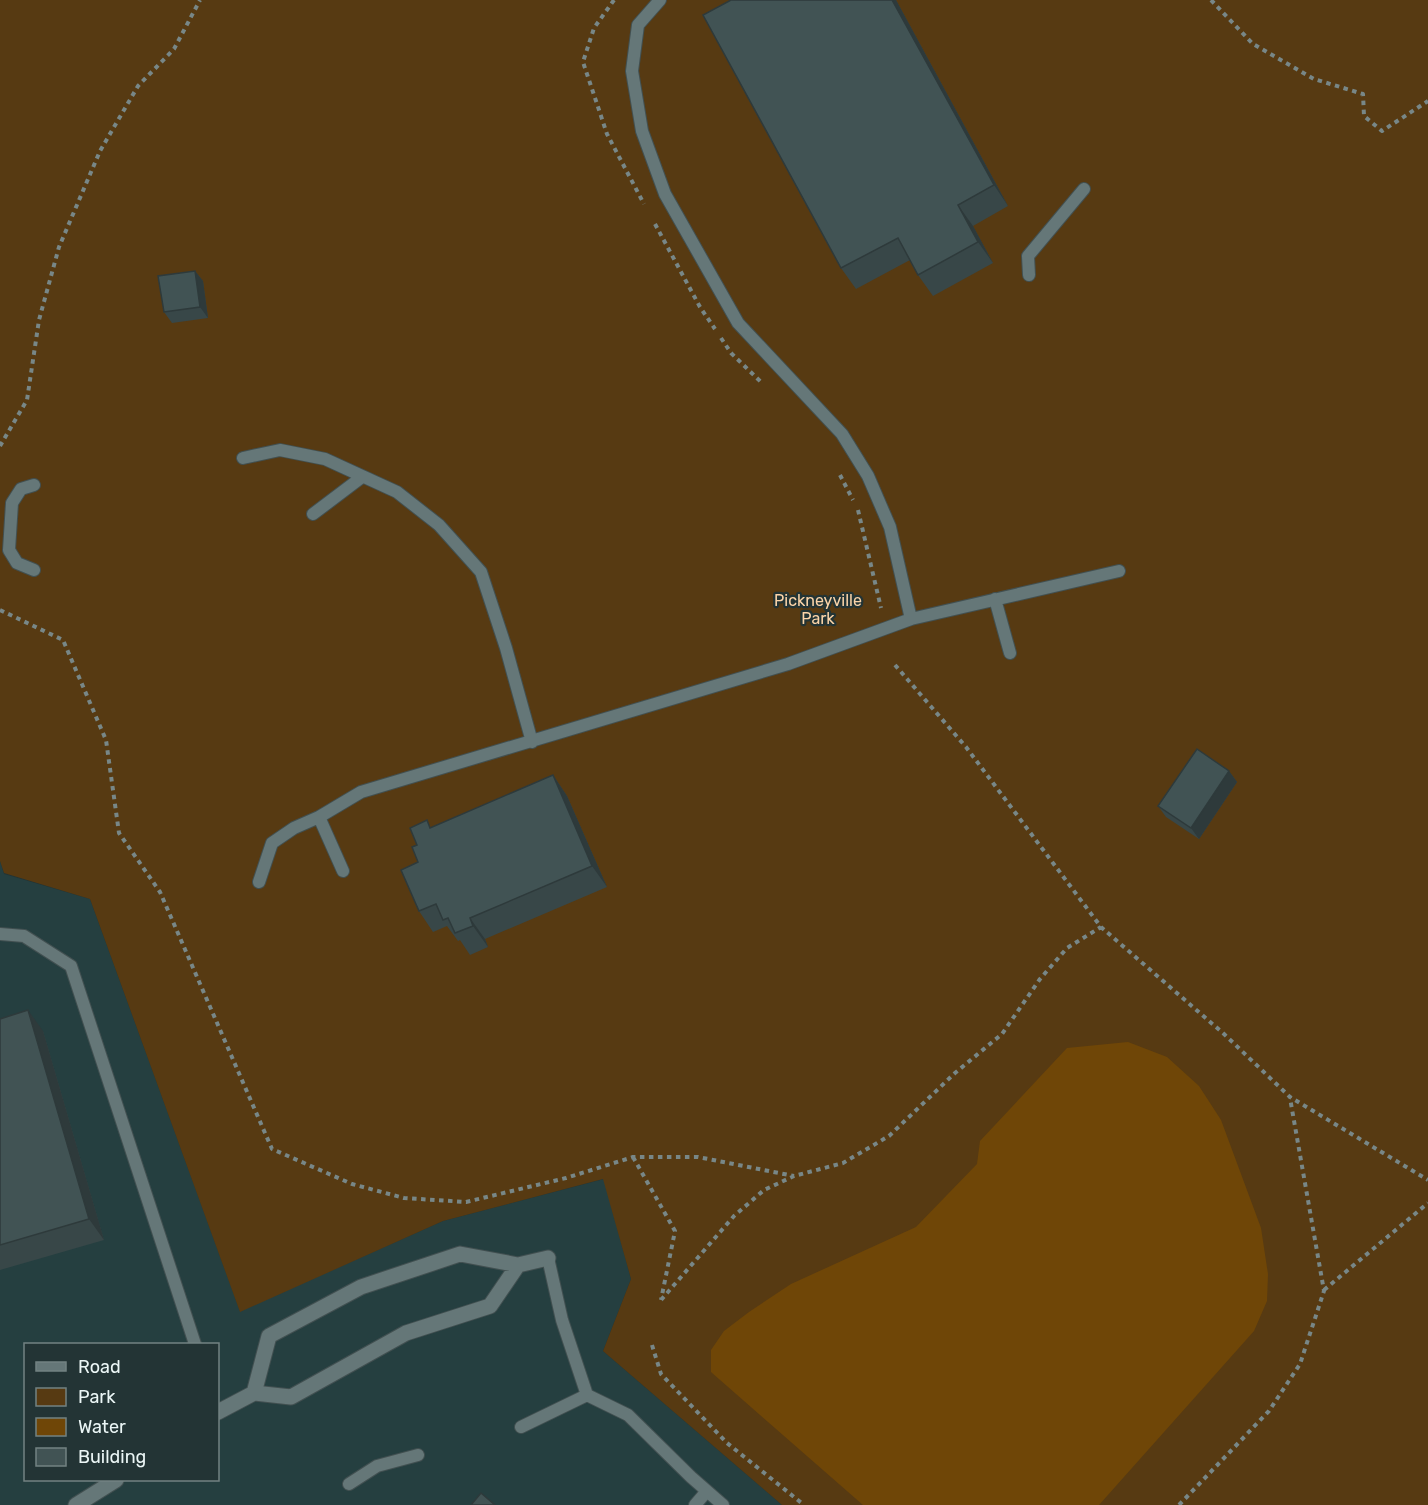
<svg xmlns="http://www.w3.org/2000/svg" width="1428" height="1505" font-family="Rubik,sans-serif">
<rect width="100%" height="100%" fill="#233435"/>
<path fill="#253f40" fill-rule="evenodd" d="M0,861L4,874L90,899L240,1311L443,1221L604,1179L631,1279L603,1351L782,1505H0ZM26,1344H218V1480H26Z"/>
<path fill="#573a12" d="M0,0H1428V1505H782L603,1351L631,1279L603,1179L443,1221L240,1312L90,899L4,873L0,861Z"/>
<path fill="#6f4607" d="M1128,1042L1167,1057L1199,1086L1221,1120L1261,1228L1268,1274L1267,1301L1254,1331L1099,1505H863L711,1372V1350L724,1331L749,1312L791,1284L916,1227L977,1164L980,1141L1067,1048Z"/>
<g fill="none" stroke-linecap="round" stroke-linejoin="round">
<defs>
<path id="lane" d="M660,0L638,25L632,71L642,131L665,194L738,323L842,434L868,476L890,527L911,619L1119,571
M1029,275L1028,256L1084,189
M243,458L280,450L325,459L397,492L439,525L481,572L506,648L532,742
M34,485L21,489L12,503L9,550L17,563L34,570
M313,514L362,477
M995,599L1010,653
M343,871L319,817L361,792L788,664L911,619
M259,882L272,843L294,828L319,817
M0,934L24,936L71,966L195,1344
M587,1395L628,1415L691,1477L723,1505
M521,1427L587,1395L562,1320L548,1258
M349,1484L377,1466L418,1455
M695,1505L707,1491"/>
<path id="street" d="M254,1393L269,1336L361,1287L460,1254L518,1265L548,1258
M218,1412L254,1393L291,1397L406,1333L490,1306L518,1265
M76,1505L116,1480"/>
</defs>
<use href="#lane" stroke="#425051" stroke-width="14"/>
<use href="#street" stroke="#425051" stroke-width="17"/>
<path stroke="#788787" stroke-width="4" stroke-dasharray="4.5 4.5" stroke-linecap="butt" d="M614,0L594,28L583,62L607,134L644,204
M1211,0L1253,44L1314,79L1363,94L1364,116L1382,131L1428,101
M655,224L700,307L715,329
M721,338L731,353L762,383
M0,446L27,400L39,320L59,247L100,151L138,86L174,49L200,0
M840,475L853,500
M858,510L881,608
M0,610L63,640L106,740L119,833L160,892L272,1149L352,1184L404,1198L466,1202L566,1178L633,1157H698L794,1176
M895,665L966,747L1101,927L1224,1034L1290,1097L1428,1180
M633,1157L675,1231L661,1300
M1324,1290L1428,1203
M661,1300L734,1216L764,1190L794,1176L843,1163L889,1136L955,1073L1002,1034L1040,979L1067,948L1101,927
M652,1345L661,1374L727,1443L804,1505
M1179,1505L1269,1411L1300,1364L1324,1291L1290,1098"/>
<use href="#lane" stroke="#657778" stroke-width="12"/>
<use href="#street" stroke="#657778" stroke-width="15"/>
</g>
<path fill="#384748" d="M731,0H896L1008,206L973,226L993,263L933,296L918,275L910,260L856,289L841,268Z
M195,271L203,281L208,318L172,323L164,312Z
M1229,771L1237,782L1199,839L1166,817L1158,806Z
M553,775L567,796L607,887L485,939L488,947L470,955L460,940L458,941L447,926L433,932L419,911L418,862L417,845L432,827Z
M0,1019L43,1031L104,1240L0,1270Z"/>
<path fill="#2e3a3b" d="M892,0H896L1008,206L994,185Z
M958,205L973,226L993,263L978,242Z
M195,271L203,281L208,318L200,307Z
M1229,771L1237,782L1199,839L1191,828Z
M553,775L567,796L607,887L592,866Z
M470,918L485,939L488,947L473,926Z
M28,1010L43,1031L104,1240L89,1219Z"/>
<path fill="#415354" stroke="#2e3a3b" stroke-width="1.5" d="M731,0H892L994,185L958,205L978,242L918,275L898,238L841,268L703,15Z
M195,271L200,307L164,312L158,276Z
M1197,749L1229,771L1191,828L1158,806Z
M553,775L592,866L470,918L473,926L455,933L448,918L443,920L436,904L419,911L401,870L418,862L412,847L417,845L410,828L427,820L430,828Z
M28,1010L89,1219L0,1245V1019Z
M481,1493L495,1505H471Z"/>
<g text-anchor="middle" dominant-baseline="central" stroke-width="4.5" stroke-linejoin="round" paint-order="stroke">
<g font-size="16" fill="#fbd4a8" stroke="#233435">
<text x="818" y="600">Pickneyville<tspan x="818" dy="18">Park</tspan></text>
</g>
</g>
<rect x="24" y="1343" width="195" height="138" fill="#233435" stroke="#738282" stroke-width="1.5"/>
<rect x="36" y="1362" width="30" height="9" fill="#657778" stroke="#738282" stroke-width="1.5"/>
<text x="78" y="1373" font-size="18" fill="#ebf6f6">Road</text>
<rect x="36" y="1388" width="30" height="18" fill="#573a12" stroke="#738282" stroke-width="1.5"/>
<text x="78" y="1403" font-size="18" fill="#ebf6f6">Park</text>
<rect x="36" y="1418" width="30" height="18" fill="#6f4607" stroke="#738282" stroke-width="1.5"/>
<text x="78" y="1433" font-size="18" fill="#ebf6f6">Water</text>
<rect x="36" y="1448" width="30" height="18" fill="#415354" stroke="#738282" stroke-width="1.5"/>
<text x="78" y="1463" font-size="18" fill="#ebf6f6">Building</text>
</svg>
